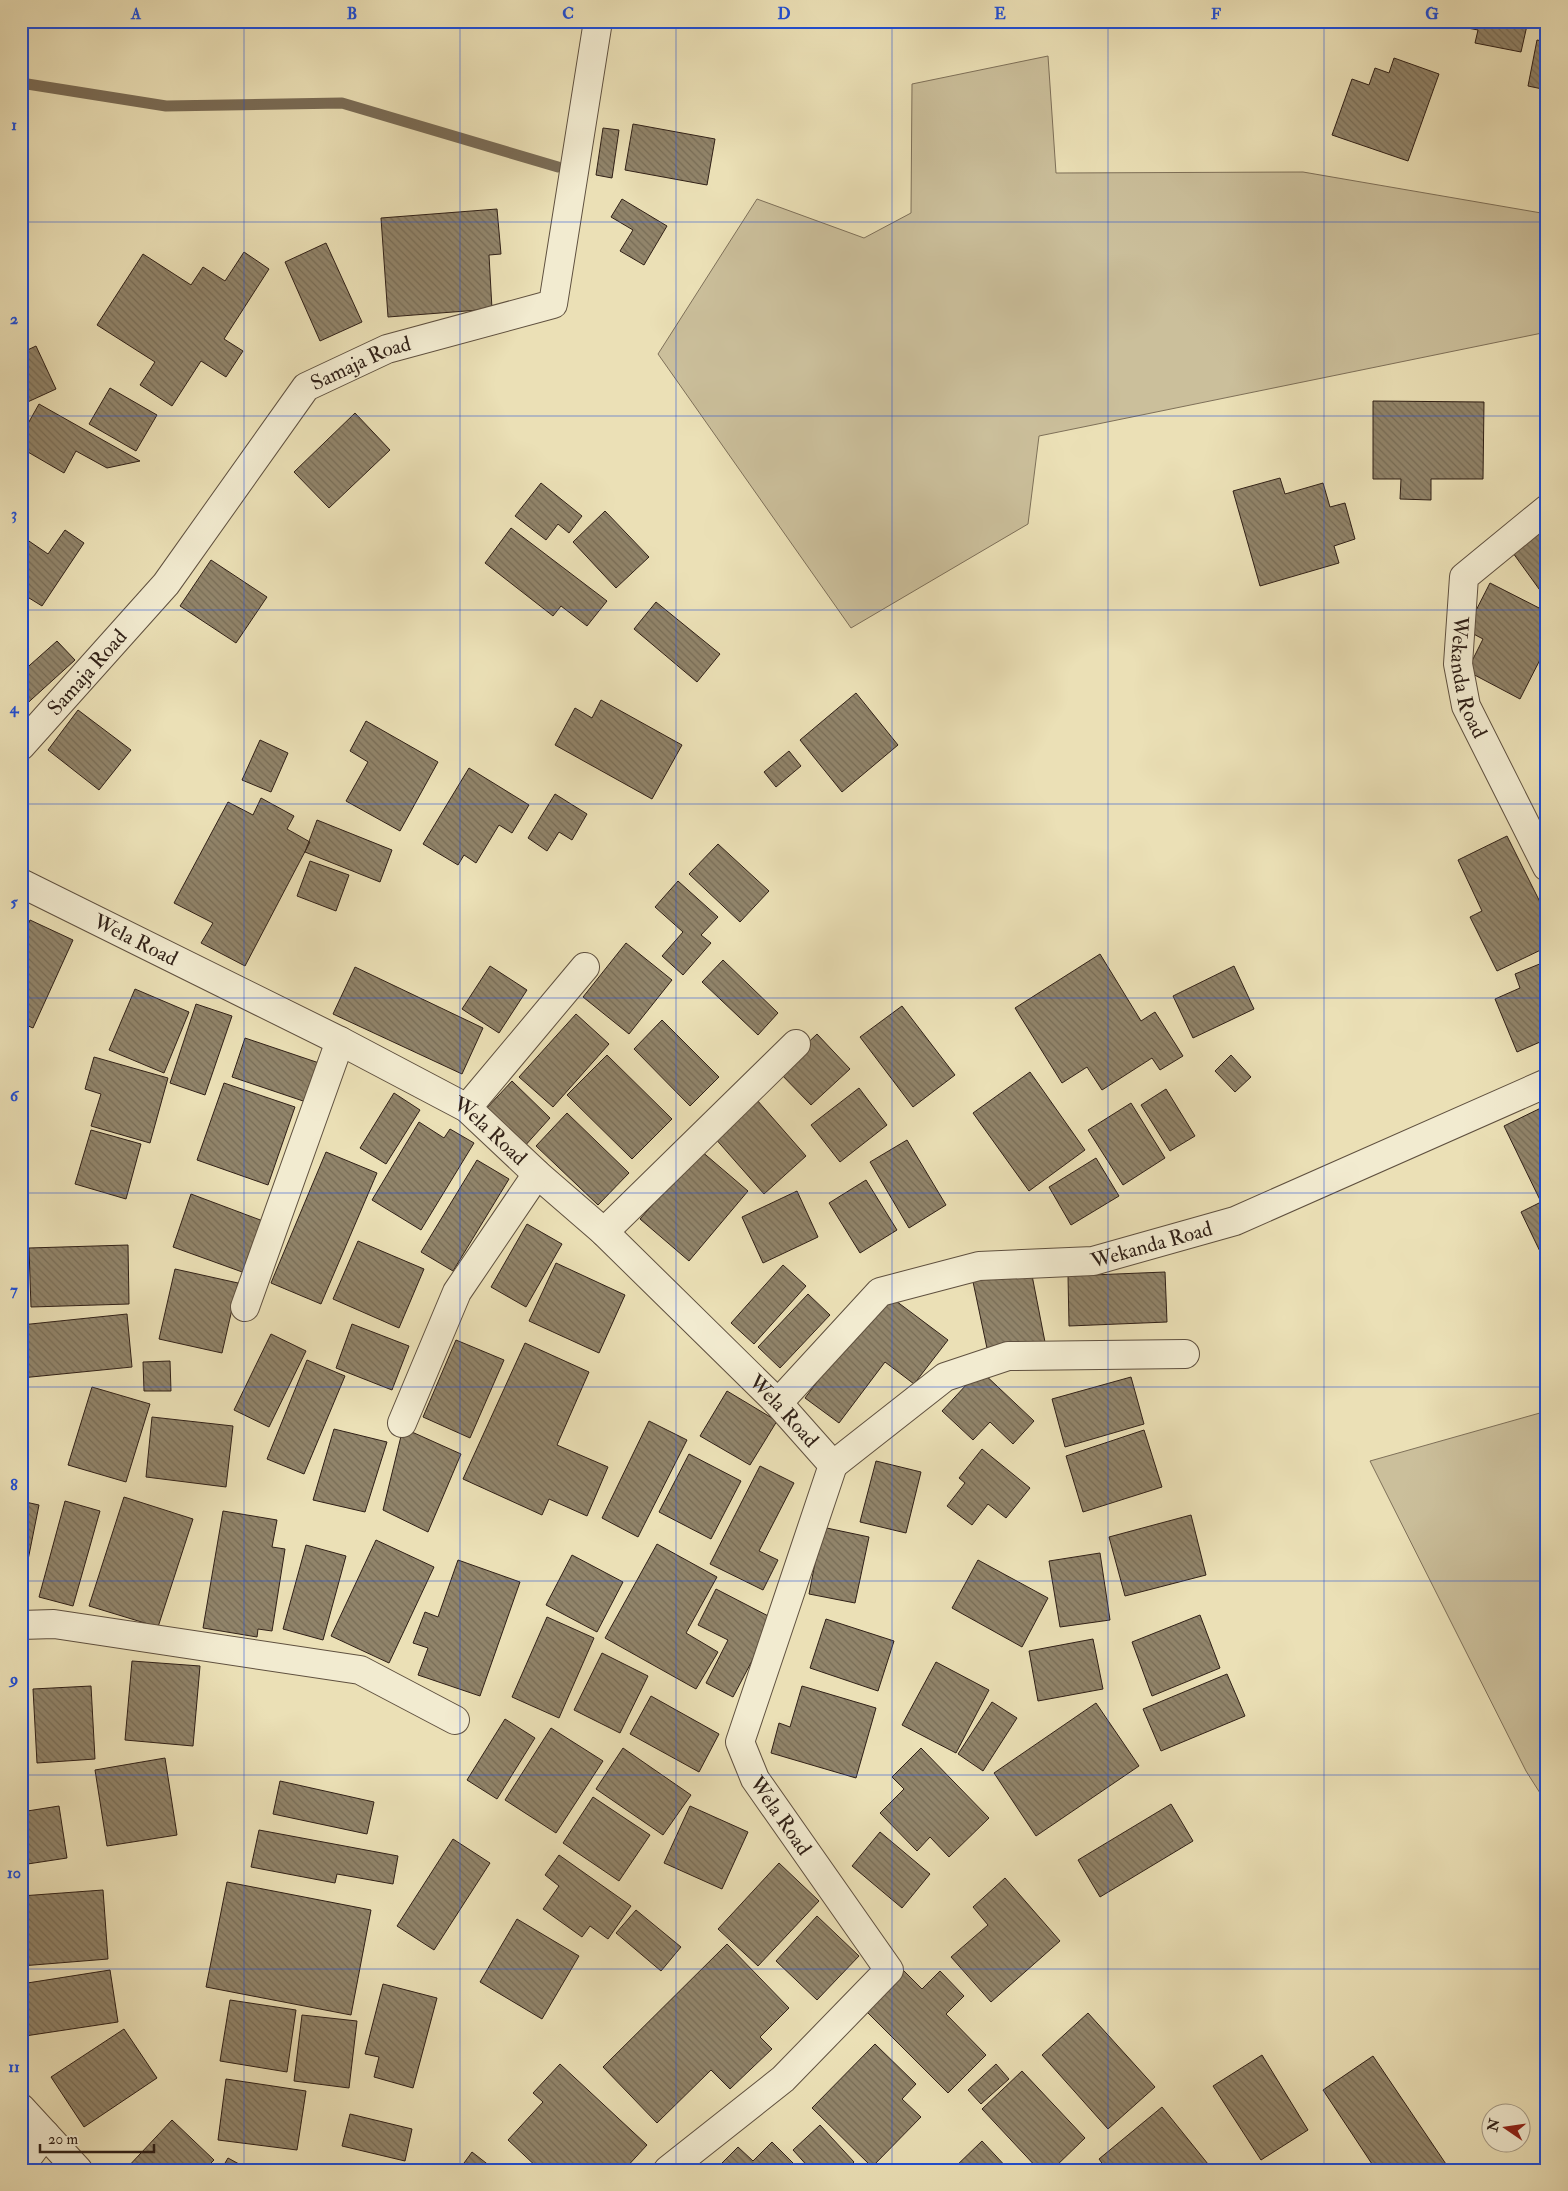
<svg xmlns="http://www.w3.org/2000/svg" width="1568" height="2191" font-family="'IM FELL Double Pica',serif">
<defs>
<pattern id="building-back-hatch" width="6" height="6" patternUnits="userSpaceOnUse" patternTransform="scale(1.25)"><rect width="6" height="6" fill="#91846a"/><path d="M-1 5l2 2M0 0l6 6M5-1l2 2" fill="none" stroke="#776c56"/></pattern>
</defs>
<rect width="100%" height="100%" fill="#ebe0b6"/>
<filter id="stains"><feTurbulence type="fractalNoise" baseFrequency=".004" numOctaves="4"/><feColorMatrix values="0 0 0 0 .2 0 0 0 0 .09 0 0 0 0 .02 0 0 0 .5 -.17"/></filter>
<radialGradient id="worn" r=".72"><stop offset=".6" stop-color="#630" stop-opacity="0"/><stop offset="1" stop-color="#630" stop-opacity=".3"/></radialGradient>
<path fill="#cbbf9b" stroke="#7e7059" d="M1048,56L1056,173L1303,172L1547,214V332L1039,436L1028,524L851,628L658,354L757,199L864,238L911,213L912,84Z
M1547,1411V1804L1526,1771L1370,1461Z"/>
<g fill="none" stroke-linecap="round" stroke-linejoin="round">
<path stroke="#7a6c56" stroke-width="11" d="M21,83L166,106L342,103L558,167"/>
</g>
<path fill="url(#building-back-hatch)" stroke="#302017" d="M1458,21H1528L1521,52L1475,43L1478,30L1457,26Z
M1537,40L1547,42V90L1528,86Z
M1394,58L1439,74L1408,161L1332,135L1352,79L1369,85L1375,68L1389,73Z
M633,124L715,139L707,185L625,170Z
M603,128L619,130L612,178L596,175Z
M622,199L667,226L644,265L620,251L633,230L611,217Z
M497,209L501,254L489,255L492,309L388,317L381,218Z
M326,243L362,322L320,341L285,262Z
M244,252L269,269L224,339L243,351L226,377L201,361L172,406L140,385L155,362L97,325L143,254L191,285L203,267L225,281Z
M36,346L56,389L21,405V353Z
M110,388L157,415L136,451L89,424Z
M1373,401L1484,402L1483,479H1431V500L1400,499L1401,479H1373Z
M39,404L140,461L107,468L76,451L64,473L21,448V436Z
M355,413L390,450L329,508L294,472Z
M1280,478L1285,494L1323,483L1330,507L1345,503L1355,539L1334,546L1339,563L1260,586L1233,491Z
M541,483L582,516L569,533L558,524L546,540L515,516Z
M605,511L649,557L616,588L573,542Z
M511,528L607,601L587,626L561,606L553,616L485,563Z
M1547,528V600L1513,553Z
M65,530L84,543L42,606L21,593V540L23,537L48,554Z
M211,560L267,597L236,643L180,606Z
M1490,583L1547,612V646L1520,699L1467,671L1483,639L1466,630Z
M656,602L720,654L697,682L634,629Z
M57,641L75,660L21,709V673Z
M856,693L898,745L842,792L800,740Z
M601,700L682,745L652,799L555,745L575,708L592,718Z
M78,710L131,750L99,790L48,750Z
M366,721L438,762L400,831L346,801L368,762L350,751Z
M260,740L288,753L271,792L242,780Z
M789,751L801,766L776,787L764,772Z
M469,768L529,805L512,833L499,825L476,863L464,855L458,865L423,844Z
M555,794L587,814L572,840L559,832L547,851L528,838Z
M261,798L294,816L287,829L310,842L245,966L201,943L213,923L174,903L228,802L253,815Z
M317,820L392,850L380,882L305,852Z
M1507,836L1547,916V947L1497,971L1470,917L1482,911L1458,860Z
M718,844L769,891L740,922L689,874Z
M310,861L349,875L336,911L297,896Z
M678,881L718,917L701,935L711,943L683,975L662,956L683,932L655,907Z
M30,920L73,940L33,1028L21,1023V940Z
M626,943L672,980L629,1034L583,997Z
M1100,954L1141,1021L1155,1012L1183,1056L1160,1070L1152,1058L1102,1090L1087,1067L1062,1083L1015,1008Z
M723,960L778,1013L758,1035L702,982Z
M1547,961V1039L1517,1052L1495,999L1520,988L1515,974Z
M490,966L527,990L499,1033L462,1009Z
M1234,966L1254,1009L1193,1038L1173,996Z
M355,967L483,1028L462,1074L333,1014Z
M135,989L189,1012L164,1073L109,1050Z
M196,1004L232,1016L205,1095L170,1083Z
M902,1006L955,1075L913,1107L860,1037Z
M576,1014L609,1044L553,1107L519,1077Z
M662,1020L719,1077L690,1106L634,1049Z
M817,1034L850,1069L811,1105L778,1071Z
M245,1038L325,1065L312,1104L232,1077Z
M607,1055L672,1119L632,1159L567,1095Z
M1231,1055L1251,1077L1235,1092L1215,1071Z
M94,1057L168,1078L150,1143L91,1126L101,1094L85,1089Z
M1030,1072L1085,1150L1029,1191L973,1113Z
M512,1081L550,1118L523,1148L484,1111Z
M224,1083L295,1107L268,1185L197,1160Z
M859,1088L887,1125L840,1162L811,1125Z
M1166,1089L1195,1136L1170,1151L1141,1105Z
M394,1093L420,1110L386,1164L360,1148Z
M757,1100L806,1156L764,1194L714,1137Z
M1131,1103L1165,1158L1123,1185L1088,1130Z
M1547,1105V1266L1521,1212L1541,1202L1504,1126Z
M567,1113L629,1173L598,1205L536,1146Z
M419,1122L444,1138L450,1129L474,1143L421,1230L372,1200Z
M91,1130L141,1144L126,1199L75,1184Z
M907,1140L946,1205L909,1228L870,1162Z
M700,1150L748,1191L689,1261L640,1219Z
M326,1152L377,1173L321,1304L271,1283Z
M1096,1158L1119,1196L1071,1225L1049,1187Z
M477,1160L509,1179L453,1271L421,1252Z
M866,1180L897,1230L860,1253L829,1203Z
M797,1191L818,1237L763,1263L742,1217Z
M191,1194L263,1221L245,1273L173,1247Z
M527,1224L562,1244L526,1307L491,1287Z
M358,1241L424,1269L399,1328L333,1299Z
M128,1245L129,1304L31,1307L29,1248Z
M556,1263L625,1295L599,1353L529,1321Z
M783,1265L806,1286L754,1344L731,1323Z
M1030,1265L1045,1342L988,1353L972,1277Z
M175,1269L238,1283L222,1353L159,1339Z
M1165,1272L1167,1322L1069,1326L1068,1276Z
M884,1292L948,1340L914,1384L885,1362L839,1423L805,1398Z
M808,1294L830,1315L780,1368L758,1347Z
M127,1314L132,1367L21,1378V1325Z
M352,1324L409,1346L392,1390L336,1368Z
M271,1334L306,1351L269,1427L234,1410Z
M456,1340L504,1360L470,1438L423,1417Z
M525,1343L589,1372L557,1445L608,1467L587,1516L549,1499L542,1515L463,1479Z
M307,1360L345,1376L304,1474L267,1459Z
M170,1361L171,1391H144L143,1362Z
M980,1370L1034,1421L1013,1444L990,1422L973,1440L942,1411Z
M1131,1377L1144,1424L1065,1447L1052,1399Z
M92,1387L150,1404L126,1482L68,1465Z
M727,1391L777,1421L750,1465L700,1436Z
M152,1417L233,1426L226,1487L146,1477Z
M649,1421L687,1440L638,1537L602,1518Z
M403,1428L461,1454L428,1532L383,1510Z
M334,1429L387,1442L365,1512L313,1500Z
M1144,1430L1162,1487L1083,1512L1066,1456Z
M982,1449L1030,1488L1006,1518L988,1504L972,1525L947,1506L965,1483L959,1478Z
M689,1454L741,1481L711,1539L659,1512Z
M876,1461L921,1472L906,1533L860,1522Z
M760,1466L794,1483L759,1551L778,1560L763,1590L710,1564Z
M124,1497L193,1519L158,1627L89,1606Z
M21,1501L39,1505L21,1595Z
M65,1501L100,1511L73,1606L39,1597Z
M223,1511L277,1520L272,1547L285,1549L272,1631L258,1629L257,1637L203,1628Z
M1191,1515L1206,1575L1125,1596L1109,1537Z
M822,1527L869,1537L855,1603L809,1594Z
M376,1540L434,1567L389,1663L331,1636Z
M657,1544L717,1577L686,1633L718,1652L696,1689L605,1638Z
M306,1545L346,1556L323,1640L283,1629Z
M1100,1553L1110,1620L1060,1627L1049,1561Z
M572,1555L623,1582L597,1632L546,1605Z
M458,1560L520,1582L480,1696L418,1675L428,1648L413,1643L425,1612L438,1617Z
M978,1560L1048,1598L1022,1647L952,1608Z
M716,1589L774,1619L733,1697L706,1683L728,1640L698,1625Z
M1200,1615L1220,1668L1152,1696L1132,1642Z
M547,1617L594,1638L559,1718L512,1697Z
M826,1619L894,1641L878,1691L810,1668Z
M1093,1639L1103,1689L1038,1701L1029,1651Z
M602,1653L648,1676L620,1733L574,1710Z
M132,1661L200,1666L193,1746L125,1740Z
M936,1662L989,1690L956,1753L902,1725Z
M1227,1674L1245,1716L1161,1751L1143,1709Z
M91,1686L95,1759L37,1763L33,1689Z
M802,1686L876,1708L856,1778L771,1753L779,1723L790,1727Z
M651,1696L719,1734L699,1772L630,1734Z
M992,1702L1017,1718L983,1771L958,1754Z
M1096,1703L1139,1766L1036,1836L994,1773Z
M505,1719L535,1738L497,1799L467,1780Z
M551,1728L603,1761L556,1833L505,1800Z
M623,1748L691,1795L663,1835L596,1789Z
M921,1748L989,1818L949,1857L930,1837L917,1851L880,1813L904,1789L892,1777Z
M165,1758L177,1835L107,1846L95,1770Z
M280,1781L374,1802L367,1834L273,1814Z
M593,1797L650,1835L619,1881L563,1843Z
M1171,1804L1193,1841L1100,1897L1078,1860Z
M59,1806L67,1858L21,1865V1812Z
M690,1806L748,1832L722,1889L664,1863Z
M259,1830L398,1856L393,1884L337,1874L335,1883L251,1867Z
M880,1832L930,1874L902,1908L852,1866Z
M453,1839L490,1863L434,1950L397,1926Z
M559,1855L631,1906L608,1939L590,1926L582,1937L543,1909L559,1886L545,1875Z
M779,1863L819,1901L758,1966L718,1929Z
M1005,1878L1060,1941L991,2002L951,1957L988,1925L973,1907Z
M227,1882L371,1910L351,2015L206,1987Z
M103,1890L108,1959L21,1966V1896Z
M636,1910L681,1947L661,1971L616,1933Z
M817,1916L859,1956L817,2000L776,1961Z
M517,1919L579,1956L542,2019L480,1982Z
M727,1944L789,2008L760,2037L772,2049L730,2089L711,2070L657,2123L603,2067Z
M110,1970L118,2022L25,2036L21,2011V1984Z
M903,1970L922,1989L940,1971L964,1996L946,2014L986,2055L948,2093L864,2009Z
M383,1984L437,1998L413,2088L374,2077L379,2057L365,2054Z
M230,2000L296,2010L287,2072L220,2061Z
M1088,2013L1155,2087L1108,2129L1042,2055Z
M302,2015L357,2021L349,2088L294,2081Z
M124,2029L157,2078L84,2127L51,2077Z
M875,2044L916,2084L902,2099L921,2117L872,2167L812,2108Z
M1262,2055L1308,2130L1261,2160L1213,2086Z
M1373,2056L1450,2170H1376L1323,2090Z
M560,2064L647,2145L624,2170H540L508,2140L543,2102L533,2093Z
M996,2064L1009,2079L981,2104L968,2090Z
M1022,2071L1085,2138L1052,2170H1039L982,2109Z
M226,2079L306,2091L297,2150L218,2140Z
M1162,2107L1208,2164L1201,2170H1107L1099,2159Z
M350,2114L412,2129L405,2161L342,2146Z
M172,2120L214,2160L204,2170H125Z
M820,2125L854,2162L846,2170H811L793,2150Z
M982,2141L1009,2170H952Z
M772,2142L800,2170H715L738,2147L753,2161Z
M472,2152L495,2170H459Z
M228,2158L250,2170H221Z"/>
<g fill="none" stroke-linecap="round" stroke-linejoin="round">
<defs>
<g id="minor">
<path id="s1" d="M1547,509L1464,577L1458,664L1466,706L1547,867"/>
<path id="s2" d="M21,746L166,584L306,387L387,349L553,304L598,21"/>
<path id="s3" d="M21,883L340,1041L467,1108L537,1174L604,1232L778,1403L833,1465L740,1742L755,1779L889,1970L783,2079L668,2170"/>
<path d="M467,1108L585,967"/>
<path d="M604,1232L796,1044"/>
<path d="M245,1307L340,1041"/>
<path id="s4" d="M778,1403L880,1292L979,1266L1093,1261L1235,1221L1547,1083"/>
<path d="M402,1423L457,1292L537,1174"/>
<path d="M833,1465L945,1377L1008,1356L1185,1354"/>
<path d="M21,1625L54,1624L360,1670L455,1720"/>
<path d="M21,2108L78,2170"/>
<path d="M21,2166L45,2134"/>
</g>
</defs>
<use href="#minor" stroke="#5f503f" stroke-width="30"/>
<use href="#minor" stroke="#f2ebd0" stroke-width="28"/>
</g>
<path fill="none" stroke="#1d4ed8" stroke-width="1" stroke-opacity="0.55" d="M244,21V2170M460,21V2170M676,21V2170M892,21V2170M1108,21V2170M1324,21V2170M21,222H1547M21,416H1547M21,610H1547M21,804H1547M21,998H1547M21,1193H1547M21,1387H1547M21,1581H1547M21,1775H1547M21,1969H1547"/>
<g text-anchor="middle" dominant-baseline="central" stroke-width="4" stroke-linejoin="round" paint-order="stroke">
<g font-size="21" fill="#302017" stroke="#f2ebd0">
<text stroke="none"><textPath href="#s2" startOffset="519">Samaja Road</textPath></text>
<text stroke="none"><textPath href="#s2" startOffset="99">Samaja Road</textPath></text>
<text stroke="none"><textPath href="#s1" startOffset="209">Wekanda Road</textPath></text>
<text stroke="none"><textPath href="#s3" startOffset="128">Wela Road</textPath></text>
<text stroke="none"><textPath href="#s3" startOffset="532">Wela Road</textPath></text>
<text stroke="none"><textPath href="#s4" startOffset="428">Wekanda Road</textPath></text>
<text stroke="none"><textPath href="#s3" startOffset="938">Wela Road</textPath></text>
<text stroke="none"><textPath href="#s3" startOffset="1388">Wela Road</textPath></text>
</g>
</g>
<rect width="1568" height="2191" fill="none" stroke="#ebe0b6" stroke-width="55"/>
<g transform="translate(1506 2128) rotate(283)"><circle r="24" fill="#f2ebd0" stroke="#a49a86"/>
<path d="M0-4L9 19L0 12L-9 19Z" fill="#8f2418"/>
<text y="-8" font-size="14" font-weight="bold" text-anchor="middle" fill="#302017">N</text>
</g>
<path d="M40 2144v8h114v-8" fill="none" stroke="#302017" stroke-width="2.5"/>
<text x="48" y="2144" font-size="15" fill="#302017" stroke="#f2ebd0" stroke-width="4" paint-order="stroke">20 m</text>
<rect x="28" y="28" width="1512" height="2136" fill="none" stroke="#1d4ed8" stroke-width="2"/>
<g font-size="16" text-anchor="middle" font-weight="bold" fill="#1d4ed8">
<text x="136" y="19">A</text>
<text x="352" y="19">B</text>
<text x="568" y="19">C</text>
<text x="784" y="19">D</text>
<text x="1000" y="19">E</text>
<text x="1216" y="19">F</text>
<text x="1432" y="19">G</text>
<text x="14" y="130">1</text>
<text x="14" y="324">2</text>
<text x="14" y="519">3</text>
<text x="14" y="713">4</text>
<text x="14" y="907">5</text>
<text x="14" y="1101">6</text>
<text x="14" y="1295">7</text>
<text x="14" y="1490">8</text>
<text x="14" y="1684">9</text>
<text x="14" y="1878">10</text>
<text x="14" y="2072">11</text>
</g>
<rect width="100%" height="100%" filter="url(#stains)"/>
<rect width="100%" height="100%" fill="url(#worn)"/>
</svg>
